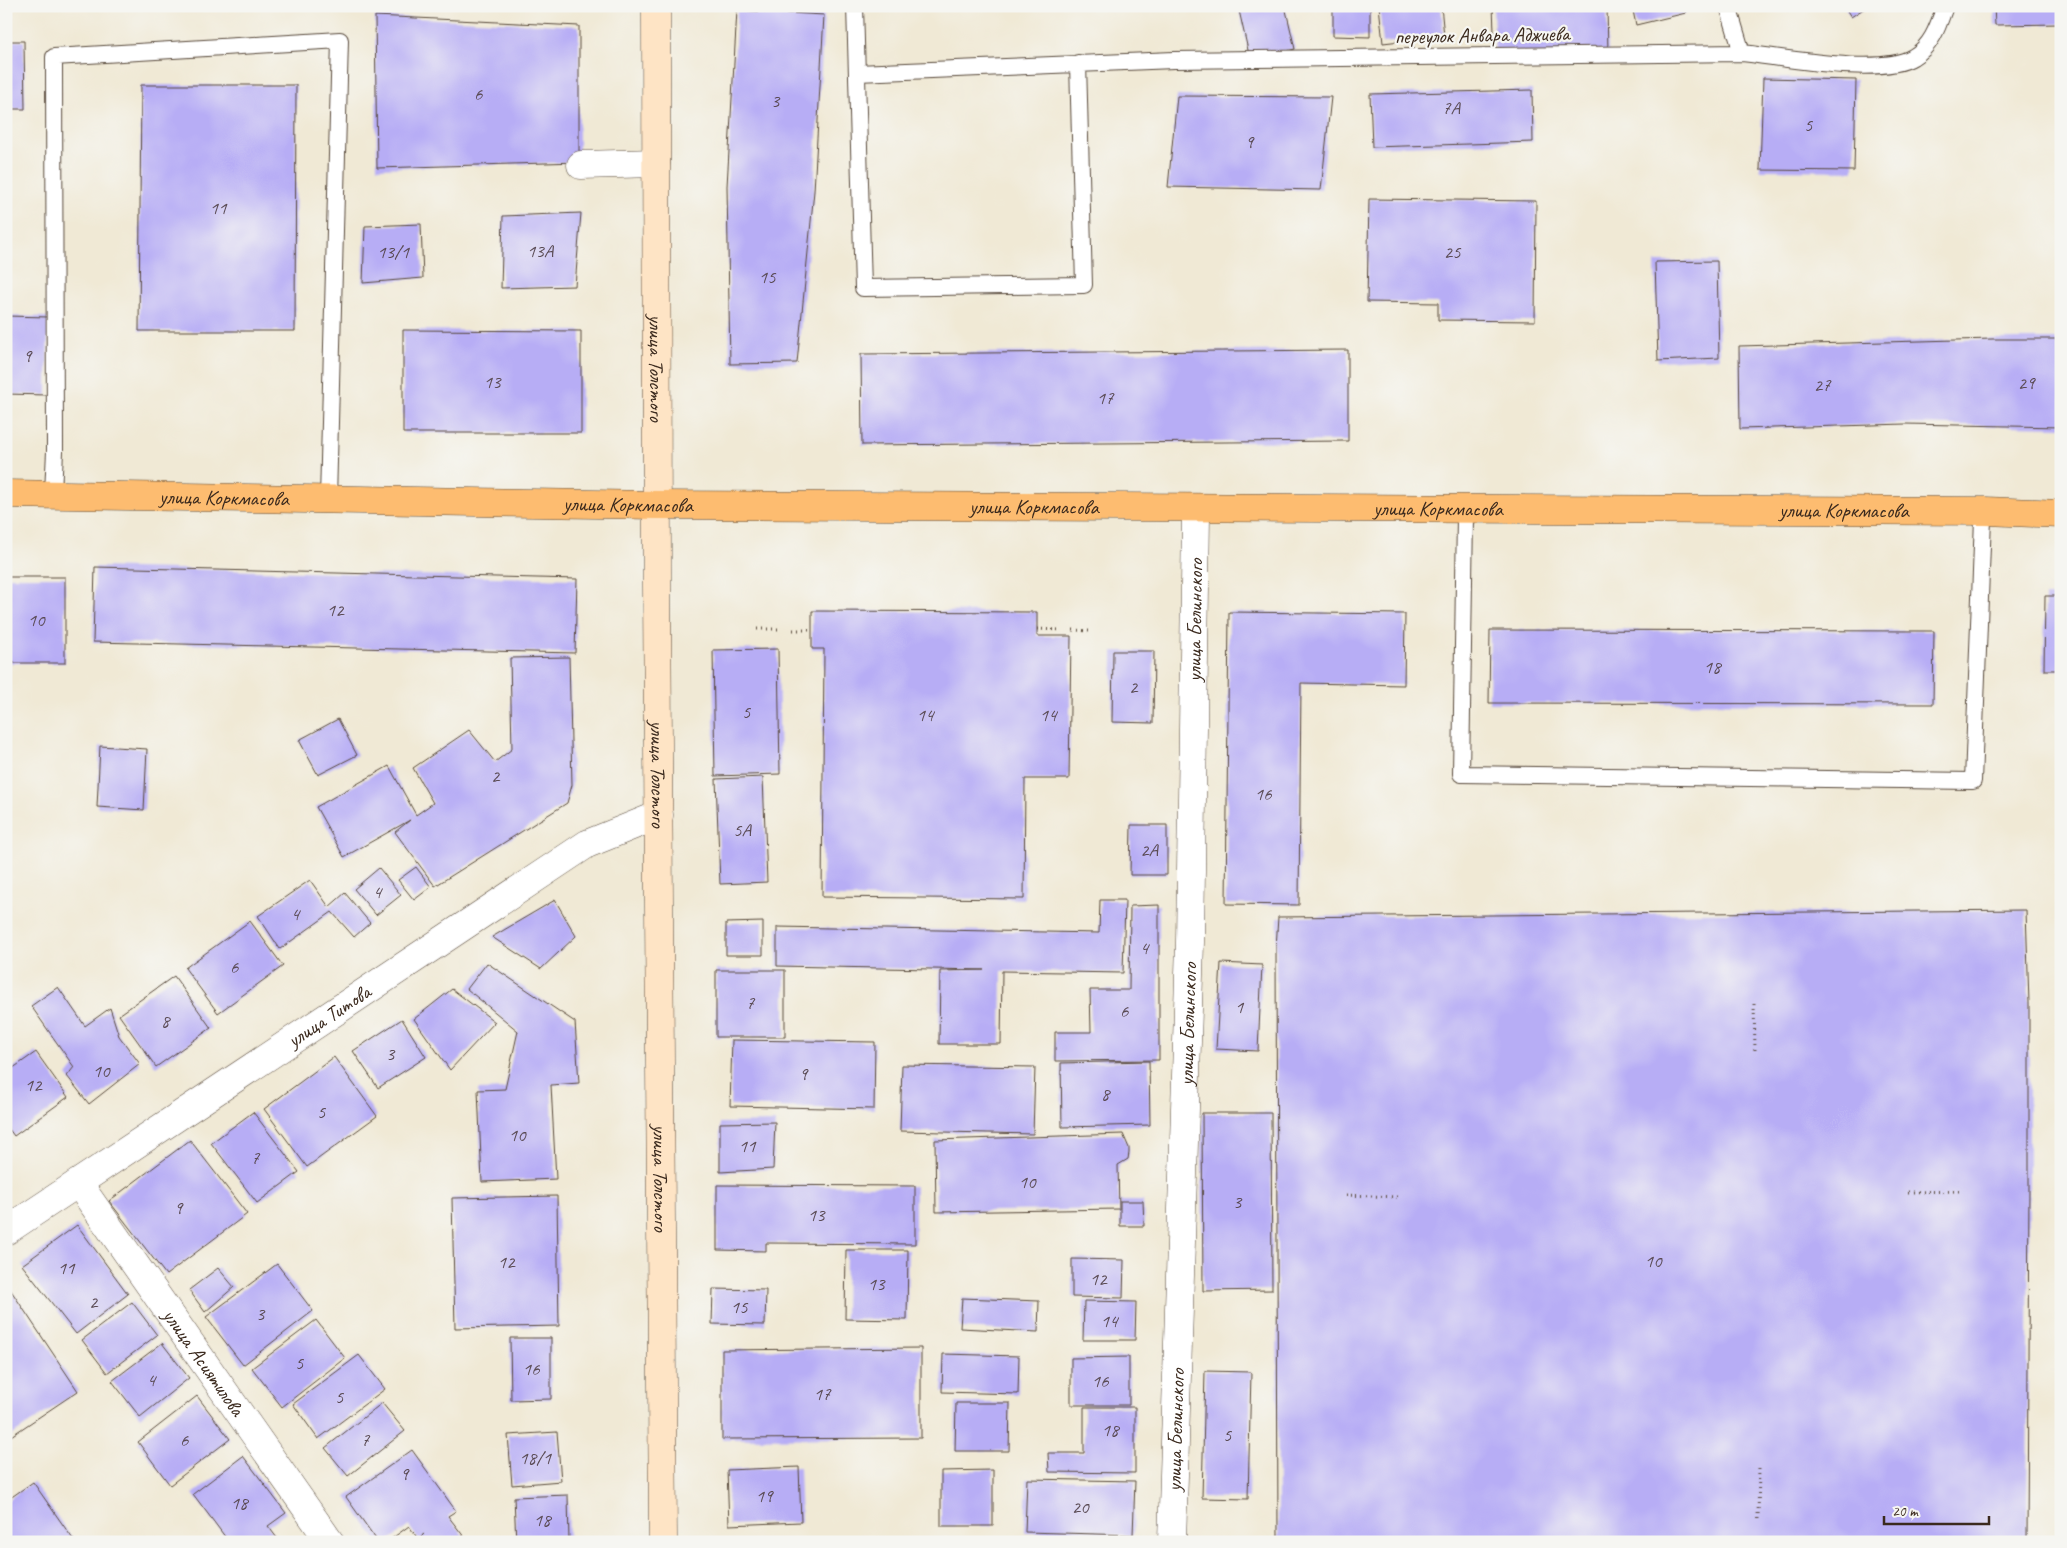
<svg xmlns="http://www.w3.org/2000/svg" width="2067" height="1548" font-family="Caveat,sans-serif">
<rect width="100%" height="100%" fill="#f6f6f2"/>
<filter id="ink" filterUnits="userSpaceOnUse"><feTurbulence type="fractalNoise" baseFrequency=".02" numOctaves="2"/><feDisplacementMap in="SourceGraphic" scale="10" xChannelSelector="R" yChannelSelector="G"/><feConvolveMatrix kernelMatrix="1 2 1 2 8 2 1 2 1" color-interpolation-filters="sRGB"/></filter>
<filter id="wash" filterUnits="userSpaceOnUse"><feTurbulence type="fractalNoise" baseFrequency=".0096" numOctaves="4" result="noise"/><feDisplacementMap in="SourceGraphic" scale="20" xChannelSelector="R" yChannelSelector="G"/><feGaussianBlur stdDeviation="1.12" result="paint"/><feColorMatrix in="noise" values="0 0 0 0 0 0 0 0 0 0 0 0 0 0 0 0 0 1.4 0 .05"/><feComposite in="paint" operator="in"/></filter>
<g filter="url(#wash)">
<rect width="100%" height="100%" fill="#f0e9d5"/>
<g id="blocks">
<path fill="#b7adf5" d="M1238,6H1285L1295,49L1250,59Z
M1333,6H1370V37L1333,36Z
M1379,6H1441L1444,36L1383,43Z
M1493,6H1607L1608,53L1495,57Z
M1632,6H1685L1686,13L1636,25Z
M1844,6H1868L1851,17Z
M1994,6H2061V24L1995,25Z
M737,10L824,15L814,191L797,363L730,364L727,186Z
M375,16L579,26V162L377,168Z
M6,41H24L25,109H6Z
M1763,78L1856,80L1854,171L1760,170Z
M141,85H296L295,331H139Z
M1532,90L1533,142L1372,147L1370,94Z
M1177,96L1331,97L1321,190L1168,187Z
M1369,199L1536,201L1535,321L1438,320V303L1367,302Z
M581,213L575,286L501,288L503,216Z
M421,224L423,278L363,283L365,226Z
M1717,261L1719,358L1658,361L1655,262Z
M6,316L48,317L47,395L6,394Z
M403,330L581,331V433H403Z
M1992,339H2061V427L1905,424L1740,429L1739,346Z
M1348,350V441L862,445L861,354Z
M95,567L577,579L575,653L93,642Z
M6,577H65V663H6Z
M2045,596H2061V670H2044Z
M812,611L1037,612V636H1071L1069,779H1025L1024,899L822,897L824,649H812Z
M1229,612L1405,614L1404,685L1301,683L1299,905L1226,904Z
M1490,630L1934,631L1933,704L1489,703Z
M778,649L780,774L715,776L713,650Z
M1113,651H1154L1153,723L1112,722Z
M569,657L572,785L567,803L435,886L395,832L410,820L344,857L316,807L389,766L416,815L433,803L413,768L469,730L495,762L512,749L510,658Z
M338,719L357,755L318,775L299,740Z
M100,746L147,749L144,810L97,807Z
M763,777L767,882L720,884L716,779Z
M1131,825H1167V875H1130Z
M416,867L431,887L414,900L398,880Z
M379,868L401,895L376,915L354,889Z
M310,880L329,907L345,893L370,923L354,937L332,912L280,949L258,916Z
M555,900L576,936L541,969L492,937Z
M1100,900H1125L1123,973L1002,971L1001,1044H939L940,971L984,970L777,966V927L1099,933Z
M1159,905V1060L1055,1061V1032H1091L1090,990H1129L1130,906Z
M2026,910L2029,1003V1184L2027,1542H1278L1276,948L1278,917Z
M250,921L283,966L218,1013L185,968Z
M763,922V955H726V923Z
M487,963L575,1022L579,1083L551,1085L556,1179L482,1182L478,1090L505,1089L518,1031L467,989Z
M1221,963L1262,965L1258,1051L1216,1049Z
M716,970H785V1037H716Z
M174,976L211,1028L156,1067L119,1015Z
M58,987L85,1026L110,1008L119,1036L140,1064L89,1104L67,1076L74,1067L31,1006Z
M452,989L495,1022L450,1070L414,1019Z
M402,1019L426,1057L378,1088L353,1051Z
M732,1040L875,1042L874,1109L730,1106Z
M36,1052L68,1097L14,1136L6,1125V1073Z
M334,1057L377,1116L307,1167L264,1109Z
M1149,1061L1150,1125L1062,1127L1061,1063Z
M902,1065L1035,1067L1033,1134L900,1131Z
M253,1112L299,1172L257,1203L211,1143Z
M1202,1113H1271L1272,1290L1203,1291Z
M775,1122L773,1169L720,1172V1123Z
M1123,1134L1129,1148V1153L1128,1159L1118,1165L1119,1209L936,1212L935,1140Z
M190,1140L247,1214L166,1275L109,1201Z
M717,1185L915,1186V1244L766,1243V1251L717,1250Z
M557,1196L559,1326L455,1328L452,1198Z
M1120,1201H1143L1144,1226H1120Z
M77,1225L128,1294L76,1334L22,1265Z
M846,1250H908L907,1320L845,1319Z
M1072,1259L1124,1260L1123,1298L1072,1297Z
M277,1264L313,1311L243,1365L206,1317Z
M218,1268L234,1287L205,1312L189,1290Z
M10,1289L78,1391L8,1438L6,1292Z
M713,1289L766,1290L765,1325L712,1324Z
M962,1298L1039,1301L1038,1332L960,1328Z
M1084,1301L1136,1302L1135,1340H1083Z
M132,1302L157,1335L107,1373L82,1340Z
M316,1320L345,1358L282,1407L252,1368Z
M510,1338H551V1399L511,1400Z
M162,1343L189,1378L140,1417L112,1381Z
M921,1348V1438L722,1439V1350Z
M943,1354L1019,1356L1018,1394L942,1392Z
M359,1355L385,1389L318,1439L293,1404Z
M1129,1357V1405H1071V1358Z
M1205,1371L1251,1372L1248,1499L1202,1498Z
M197,1396L230,1439L170,1485L138,1442Z
M382,1403L405,1431L348,1476L325,1448Z
M956,1403H1010L1009,1451H955Z
M1084,1407H1135V1473L1049,1472L1048,1453H1084Z
M557,1432L561,1481L512,1485L508,1435Z
M412,1450L456,1511L448,1516L468,1542H415L424,1534L418,1539L409,1526L387,1542H378L346,1497Z
M243,1456L286,1513L268,1526L280,1542H229L193,1494Z
M799,1467L801,1522L729,1525L727,1470Z
M993,1470V1526H941V1471Z
M1027,1479L1135,1481L1133,1535L1025,1532Z
M33,1482L75,1542H6V1501Z
M568,1495L569,1542H516L514,1497Z"/>
</g>
</g>
<g filter="url(#ink)">
<use href="#blocks" fill-opacity="0" stroke="#564739" stroke-width="1"/>
<g fill="none" stroke-linecap="round" stroke-linejoin="round">
<defs>
<path id="lane" d="M855,6L863,288L1084,285L1078,63
M1742,53C1781,57 1881,77 1913,57C1932,46 1938,26 1945,6
M857,73L1174,60L1742,53L1728,6
M53,493L55,451L54,57L340,40L328,499
M1468,508L1465,517L1461,774L1973,781L1983,519L1986,511"/>
<g id="street">
<path d="M581,165L656,163"/>
<path id="s1" d="M78,1183L330,1542"/>
<path id="s2" d="M6,1231L587,844L659,815"/>
<path id="s3" d="M1172,1542L1190,942L1196,515L1198,508"/>
</g>
<g id="secondary">
<path id="s4" d="M656,6L657,585L663,1542"/>
</g>
<g id="primary">
<path id="s5" d="M6,494L656,505L1986,511L2061,514"/>
</g>
</defs>
<use href="#lane" stroke="#564739" stroke-width="18"/>
<use href="#street" stroke="#564739" stroke-width="29"/>
<use href="#secondary" stroke="#564739" stroke-width="29"/>
<use href="#primary" stroke="#564739" stroke-width="29"/>
<path stroke="#564739" stroke-width="3" stroke-dasharray="1 4" stroke-linecap="butt" d="M757,629H781
M1037,629L1061,630
M793,630H810
M1073,630L1090,631
M1754,1004L1755,1050
M1908,1192L1960,1191
M1346,1195L1398,1197
M1758,1519L1759,1467"/>
<use href="#lane" stroke="#fff" stroke-width="16"/>
<use href="#street" stroke="#fff" stroke-width="28"/>
<use href="#secondary" stroke="#fee4c5" stroke-width="28"/>
<use href="#primary" stroke="#fdbc6f" stroke-width="28"/>
</g>
</g>
<g text-anchor="middle" dominant-baseline="central" stroke-width="4.5" stroke-linejoin="round" paint-order="stroke">
<g font-size="19" fill="#5a4b54">
<text x="478" y="94">6</text>
<text x="775" y="101">3</text>
<text x="1451" y="108">7А</text>
<text x="1808" y="125">5</text>
<text x="1249" y="142">9</text>
<text x="218" y="208">11</text>
<text x="540" y="251">13А</text>
<text x="393" y="252">13/1</text>
<text x="1452" y="252">25</text>
<text x="767" y="277">15</text>
<text x="27" y="356">9</text>
<text x="492" y="382">13</text>
<text x="2026" y="383">29</text>
<text x="1822" y="385">27</text>
<text x="1105" y="398">17</text>
<text x="335" y="610">12</text>
<text x="36" y="620">10</text>
<text x="1712" y="667">18</text>
<text x="1133" y="687">2</text>
<text x="746" y="712">5</text>
<text x="925" y="715">14</text>
<text x="1048" y="715">14</text>
<text x="495" y="776">2</text>
<text x="1263" y="794">16</text>
<text x="742" y="830">5А</text>
<text x="1149" y="850">2А</text>
<text x="377" y="892">4</text>
<text x="295" y="914">4</text>
<text x="1144" y="948">4</text>
<text x="234" y="967">6</text>
<text x="750" y="1003">7</text>
<text x="1239" y="1007">1</text>
<text x="1124" y="1011">6</text>
<text x="165" y="1021">8</text>
<text x="390" y="1054">3</text>
<text x="101" y="1071">10</text>
<text x="803" y="1074">9</text>
<text x="33" y="1085">12</text>
<text x="1105" y="1094">8</text>
<text x="321" y="1112">5</text>
<text x="517" y="1135">10</text>
<text x="747" y="1146">11</text>
<text x="255" y="1158">7</text>
<text x="1027" y="1182">10</text>
<text x="1237" y="1202">3</text>
<text x="178" y="1208">9</text>
<text x="816" y="1215">13</text>
<text x="1653" y="1261">10</text>
<text x="506" y="1262">12</text>
<text x="66" y="1268">11</text>
<text x="1098" y="1279">12</text>
<text x="876" y="1284">13</text>
<text x="93" y="1302">2</text>
<text x="739" y="1307">15</text>
<text x="260" y="1314">3</text>
<text x="1109" y="1321">14</text>
<text x="299" y="1363">5</text>
<text x="531" y="1369">16</text>
<text x="151" y="1380">4</text>
<text x="1100" y="1381">16</text>
<text x="822" y="1394">17</text>
<text x="339" y="1397">5</text>
<text x="1110" y="1430">18</text>
<text x="1227" y="1435">5</text>
<text x="184" y="1440">6</text>
<text x="365" y="1440">7</text>
<text x="535" y="1458">18/1</text>
<text x="404" y="1474">9</text>
<text x="764" y="1496">19</text>
<text x="239" y="1503">18</text>
<text x="1080" y="1507">20</text>
<text x="542" y="1520">18</text>
</g>
<g font-size="21" fill="#3b2a1e" stroke="#f6f6f2">
<text transform="translate(1482 35) rotate(-1)">переулок Анвара Аджиева</text>
<text stroke="none"><textPath href="#s4" startOffset="362">улица Толстого</textPath></text>
<text stroke="none"><textPath href="#s5" startOffset="218">улица Коркмасова</textPath></text>
<text stroke="none"><textPath href="#s5" startOffset="622">улица Коркмасова</textPath></text>
<text stroke="none"><textPath href="#s5" startOffset="1028">улица Коркмасова</textPath></text>
<text stroke="none"><textPath href="#s5" startOffset="1432">улица Коркмасова</textPath></text>
<text stroke="none"><textPath href="#s5" startOffset="1838">улица Коркмасова</textPath></text>
<text stroke="none"><textPath href="#s3" startOffset="922">улица Белинского</textPath></text>
<text stroke="none"><textPath href="#s4" startOffset="768">улица Толстого</textPath></text>
<text stroke="none"><textPath href="#s2" startOffset="388">улица Титова</textPath></text>
<text stroke="none"><textPath href="#s3" startOffset="518">улица Белинского</textPath></text>
<text stroke="none"><textPath href="#s4" startOffset="1172">улица Толстого</textPath></text>
<text stroke="none"><textPath href="#s1" startOffset="219">улица Асиятилова</textPath></text>
<text stroke="none"><textPath href="#s3" startOffset="112">улица Белинского</textPath></text>
</g>
</g>
<rect width="2067" height="1548" fill="none" stroke="#f6f6f2" stroke-width="25"/>
<path d="M1884 1516v8h105v-8" fill="none" stroke="#3b2a1e" stroke-width="2.5"/>
<text x="1892" y="1516" font-size="15" fill="#3b2a1e" stroke="#f6f6f2" stroke-width="4" paint-order="stroke">20 m</text>
</svg>
